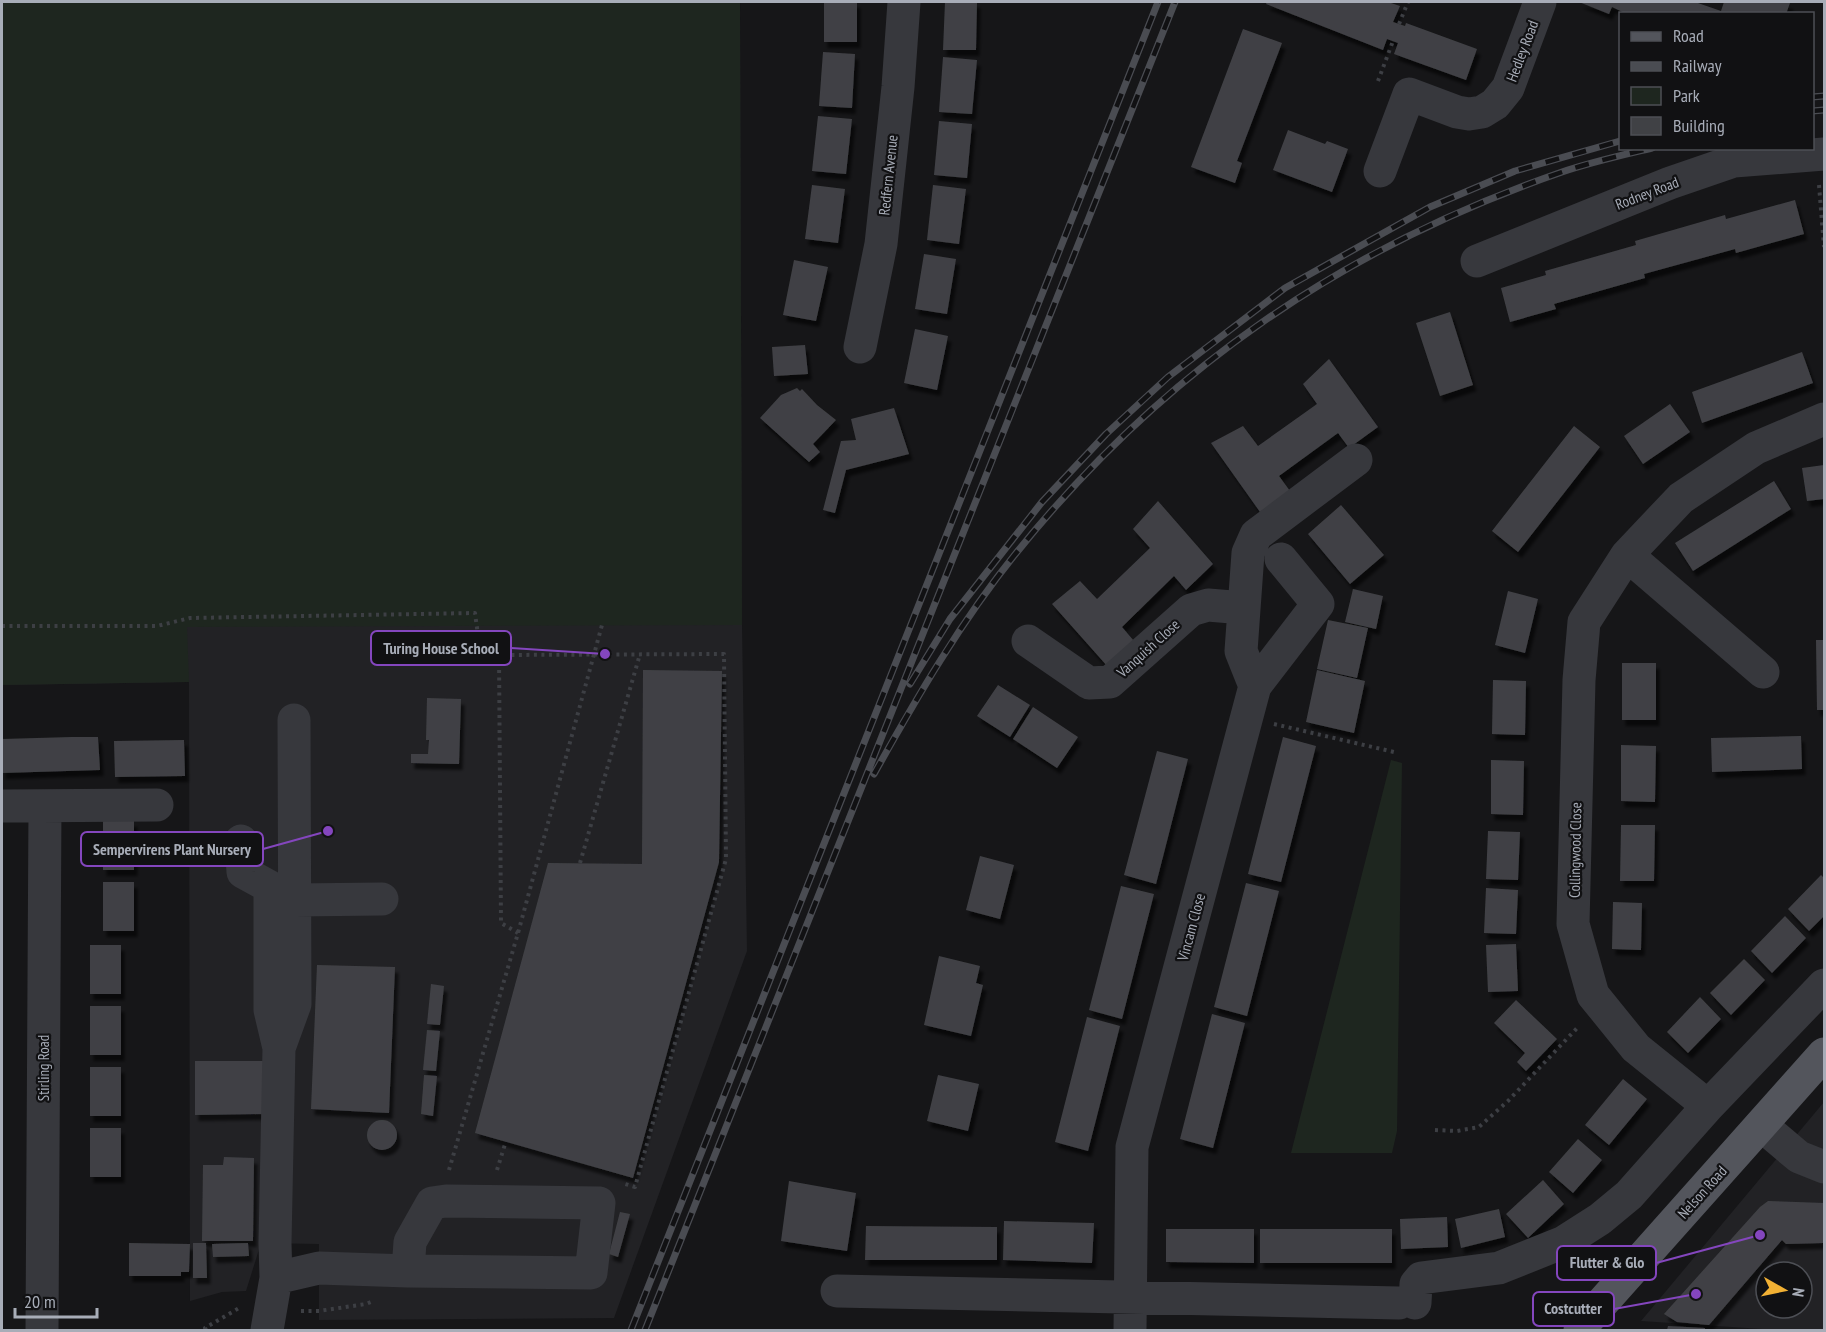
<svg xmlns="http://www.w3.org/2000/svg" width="1826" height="1332" font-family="'PT Sans Narrow',sans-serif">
<defs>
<filter id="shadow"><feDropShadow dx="3.5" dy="6" stdDeviation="1.5" flood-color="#0009"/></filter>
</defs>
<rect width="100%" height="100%" fill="#161618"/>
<path fill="#222225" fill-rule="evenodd" d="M2,2H740L742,625L747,951L614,1318L319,1320V1244L261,1243L246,1291L222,1292L190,1301L189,682L2,685Z
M1824,1102V1330H1777L1641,1321ZM1766,1272H1802V1308H1766Z"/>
<path fill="#1e261f" d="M2,2H740L742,625L187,627L189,682L2,685Z
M1391,760L1402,763L1397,1131L1392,1153H1291Z"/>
<path fill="#404145" filter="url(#shadow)" d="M824,2H857V42H824Z
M945,2H977L976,50H943Z
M1267,2H1388L1400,6L1393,22L1405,26L1406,23L1477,49L1466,80L1394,54L1398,43L1387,39L1383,50L1266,4Z
M1579,2H1695L1721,11L1724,2L1790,3L1786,14H1627L1612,7L1609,14Z
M1243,29L1282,43L1237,161L1242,163L1235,183L1191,167Z
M823,52L855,54L852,108L819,106Z
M943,57L977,60L972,114L939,112Z
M818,116L852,119L846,174L812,171Z
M939,121L972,124L967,178L934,175Z
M1288,130L1325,144L1327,141L1348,149L1332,192L1273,170Z
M812,185L845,189L838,243L805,239Z
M933,185L966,189L959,244L927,240Z
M1795,200L1804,234L1736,253L1735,249L1644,274L1645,278L1554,304L1556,309L1510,322L1501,288L1546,275L1545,271L1636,245L1635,241L1725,215L1726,219Z
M924,254L956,259L947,314L915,309Z
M794,260L828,267L816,321L783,315Z
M1450,312L1473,385L1440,396L1416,323Z
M915,329L948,336L937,390L904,383Z
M805,345L808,374L774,376L772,347Z
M1802,352L1813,383L1702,423L1692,392Z
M1329,359L1378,427L1349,448L1338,433L1279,476L1290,491L1260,512L1211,443L1243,426L1258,446L1317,404L1303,384Z
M797,388L800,391L802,389L817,405L836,420L813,444L820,452L809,462L760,418L781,395Z
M1670,404L1690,432L1643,464L1624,436Z
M894,408L909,454L846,470L835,513L823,510L841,441L856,440L851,419Z
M1574,426L1600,447L1518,552L1492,531Z
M1824,465V499L1807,501L1802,468Z
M1774,481L1791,509L1693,571L1675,543Z
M1158,501L1213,564L1186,590L1174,576L1122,627L1134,641L1108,667L1052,604L1080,581L1097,599L1150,548L1133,529Z
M1341,505L1384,555L1350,584L1308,534Z
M1353,589L1383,596L1376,629L1345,622Z
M1508,591L1538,599L1525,653L1495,645Z
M1328,620L1368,628L1357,678L1317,669Z
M1816,640H1824V710H1817Z
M1622,663H1656V720H1622Z
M643,670L722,671L719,862L633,1178L475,1133L548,863L642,864Z
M1317,670L1365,681L1354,733L1306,722Z
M1493,680L1526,681L1525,735L1492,734Z
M998,685L1030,705L1010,737L977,716Z
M427,698L461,699L459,764L411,763V754H428L429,740H426Z
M1033,707L1078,737L1057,768L1013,739Z
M1801,736L1802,769L1712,772L1711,738Z
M72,737H98L100,770L2,773V739Z
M1283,737L1316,746L1281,882L1248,874Z
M184,740L185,776L115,777L114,741Z
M1621,745L1656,746L1655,802L1621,801Z
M1157,751L1188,759L1156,884L1124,875Z
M1491,760L1524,761L1523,815L1491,814Z
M103,821H134V870H103Z
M1621,825H1655L1654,881H1620Z
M1488,831L1520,832L1518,880L1486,879Z
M980,856L1014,865L1000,919L966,910Z
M1821,875L1824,878V916L1809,931L1788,909Z
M103,882H134V931H103Z
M1246,883L1279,891L1247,1016L1214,1007Z
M1121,886L1154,894L1122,1019L1089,1010Z
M1486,888L1518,890L1516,934L1484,933Z
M1613,902L1642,903L1641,950L1612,949Z
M1785,916L1806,938L1772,973L1751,951Z
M1516,944L1518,991L1488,992L1486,945Z
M90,945H121V994H90Z
M939,956L980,966L976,983L983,985L971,1036L924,1025Z
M1744,959L1765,980L1731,1015L1710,993Z
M317,965L395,967L389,1113L311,1109Z
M431,984L444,986L440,1025L427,1024Z
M1700,997L1721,1019L1688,1053L1667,1032Z
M1516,1000L1557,1039L1526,1071L1517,1062L1525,1053L1494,1023Z
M90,1006H121V1055H90Z
M1212,1014L1245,1023L1213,1148L1180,1139Z
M1087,1017L1120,1026L1088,1151L1055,1142Z
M427,1030L440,1031L436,1071L423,1070Z
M195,1061H267L266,1114L195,1115Z
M90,1067H121V1116H90Z
M424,1075L437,1076L433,1116L421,1114Z
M938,1075L979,1084L968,1131L927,1121Z
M1623,1079L1647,1099L1609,1145L1585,1125Z
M367 1135a15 15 0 1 1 30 0a15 15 0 1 1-30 0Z
M90,1128H121V1177H90Z
M1578,1139L1602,1160L1573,1193L1549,1172Z
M224,1157L254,1158L253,1241H202L203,1165H223Z
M1543,1180L1564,1204L1528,1238L1506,1214Z
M789,1181L856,1193L847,1251L781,1241Z
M1768,1201L1824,1203V1243L1786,1244L1782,1240L1709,1325L1677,1322L1664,1314L1760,1207Z
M1499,1209L1505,1237L1461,1248L1455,1219Z
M620,1212L630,1214L618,1257L609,1254Z
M1447,1217L1448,1247L1401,1249L1400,1219Z
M1004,1221L1094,1223L1092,1263L1003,1260Z
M866,1226L997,1227V1260H865Z
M1166,1229H1254V1263L1166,1262Z
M1260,1229H1392V1263H1260Z
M129,1243L190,1244L189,1272H181V1276H129Z
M193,1243H206L207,1278H193Z
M248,1243L249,1256L213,1257L212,1244Z
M1668,1326L1705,1328V1330H1667Z"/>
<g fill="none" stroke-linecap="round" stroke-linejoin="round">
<path stroke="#3d3f44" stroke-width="4" stroke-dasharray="3 4.5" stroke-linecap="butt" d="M1399,24L1408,2
M1378,81L1393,41
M1819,185L1824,247
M2,626H157L190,618L475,613L479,643L499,655L724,654L726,859L635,1187L622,1183
M499,655L501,923L518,933
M1274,724L1394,752
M580,863L640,654
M1435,1130L1457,1131L1479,1127L1508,1101L1579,1026
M449,1170L518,933L602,625
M497,1170L506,1141
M301,1311H319L366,1304L373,1301
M206,1330L205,1328L239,1308"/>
<path stroke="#37383d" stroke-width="33" d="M1380,171L1409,94L1457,112L1469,114L1482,112L1495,104L1508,88L1540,2
M1477,261L1670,183L1734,161L1824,154
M860,347L881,244L898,87L904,2
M1627,555L1763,672
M1028,641L1089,683L1110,682L1191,610L1208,605L1244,608
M1255,686L1241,651L1248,553L1256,535L1356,460
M2,806L157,805
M241,841L243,872L270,887V1010L279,1048L275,1243L276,1278L267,1330
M295,900L382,899
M279,1048L295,1004L294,720
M1708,1106L1636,1048L1593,995L1573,924L1579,680L1584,622L1627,555L1681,498L1756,448L1824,419
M1761,1125L1799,1157L1824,1167
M276,1278L319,1268L408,1271L591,1273L599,1203L446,1201L432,1203L410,1242L408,1271
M837,1291L1399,1303
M1415,1303L1416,1284L1421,1278L1499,1268L1564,1242L1600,1219L1629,1195L1708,1106L1824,985
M42,1330L45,806
M1130,1330L1132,1147L1255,686L1318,604L1281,559"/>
<path stroke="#53555c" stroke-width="33" d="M1580,1330L1587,1320L1824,1054"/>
<defs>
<path id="rail" d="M1812,97L1824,96
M1812,111L1824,110
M910,684L950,619L1042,502L1106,434L1168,377L1285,288L1430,207L1515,171L1620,141
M874,774C917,697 961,621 1017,552C1163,371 1342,248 1562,172C1591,162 1623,155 1652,148
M631,1330L1158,2
M645,1330L1175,2"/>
</defs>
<use href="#rail" stroke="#4a4c52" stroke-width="7"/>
<use href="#rail" stroke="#111113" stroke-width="4.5" stroke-dasharray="14" stroke-linecap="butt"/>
</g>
<g text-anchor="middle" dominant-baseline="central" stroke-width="4.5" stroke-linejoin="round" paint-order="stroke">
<g font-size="15" fill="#a8adb8" stroke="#111113">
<text transform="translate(1522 51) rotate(-69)">Hedley Road</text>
<text transform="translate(888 175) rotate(-84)">Redfern Avenue</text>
<text transform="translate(1647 193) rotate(-21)">Rodney Road</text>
<text transform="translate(1148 648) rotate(-42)">Vanquish Close</text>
<text transform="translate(1575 850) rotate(-89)">Collingwood Close</text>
<text transform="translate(1191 927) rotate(-75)">Vincam Close</text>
<text transform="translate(43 1068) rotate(-90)">Stirling Road</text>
<text transform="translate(1702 1192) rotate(-48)">Nelson Road</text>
</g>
</g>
<path fill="none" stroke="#8446be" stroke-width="2" d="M605 654L511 648M328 831L263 849M1760 1235L1656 1263M1696 1294L1614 1309"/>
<g fill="#8446be" stroke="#111113" stroke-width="2">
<circle cx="605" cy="654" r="6"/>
<circle cx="328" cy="831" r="6"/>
<circle cx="1760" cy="1235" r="6"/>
<circle cx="1696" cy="1294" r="6"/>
</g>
<g fill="#111113" stroke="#8446be" stroke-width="2">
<rect x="371" y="631" width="140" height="34" rx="6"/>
<rect x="81" y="832" width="182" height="34" rx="6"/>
<rect x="1557" y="1246" width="99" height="34" rx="6"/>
<rect x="1533" y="1292" width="81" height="34" rx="6"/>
</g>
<g font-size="16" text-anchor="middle" font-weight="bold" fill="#a8adb8">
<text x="441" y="654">Turing House School</text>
<text x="172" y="855">Sempervirens Plant Nursery</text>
<text x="1607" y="1268">Flutter &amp; Glo</text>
<text x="1573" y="1314">Costcutter</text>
</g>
<rect width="1826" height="1332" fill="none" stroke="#a8adb8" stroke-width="6"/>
<rect x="1619" y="12" width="195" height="138" fill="#111113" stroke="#4d4f55" stroke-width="1.5"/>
<rect x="1631" y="32" width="30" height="9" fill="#53555c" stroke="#4d4f55" stroke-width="1.5"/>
<text x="1673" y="42" font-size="18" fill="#a8adb8">Road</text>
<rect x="1631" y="62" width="30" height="9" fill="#4a4c52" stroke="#4d4f55" stroke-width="1.5"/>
<text x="1673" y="72" font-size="18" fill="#a8adb8">Railway</text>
<rect x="1631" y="87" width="30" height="18" fill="#1e261f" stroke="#4d4f55" stroke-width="1.5"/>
<text x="1673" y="102" font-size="18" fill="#a8adb8">Park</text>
<rect x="1631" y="117" width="30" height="18" fill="#404145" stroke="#4d4f55" stroke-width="1.5"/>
<text x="1673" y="132" font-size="18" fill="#a8adb8">Building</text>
<g transform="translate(1784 1290) rotate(99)"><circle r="28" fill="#111113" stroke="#4d4f55" stroke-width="1.5"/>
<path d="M0-4.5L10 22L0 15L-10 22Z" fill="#f2b134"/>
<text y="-9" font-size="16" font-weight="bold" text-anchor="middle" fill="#a8adb8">N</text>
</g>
<path d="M15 1308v9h82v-9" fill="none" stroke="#a8adb8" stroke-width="3"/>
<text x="24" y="1308" font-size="18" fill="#a8adb8" stroke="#111113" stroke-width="4.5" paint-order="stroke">20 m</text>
</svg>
